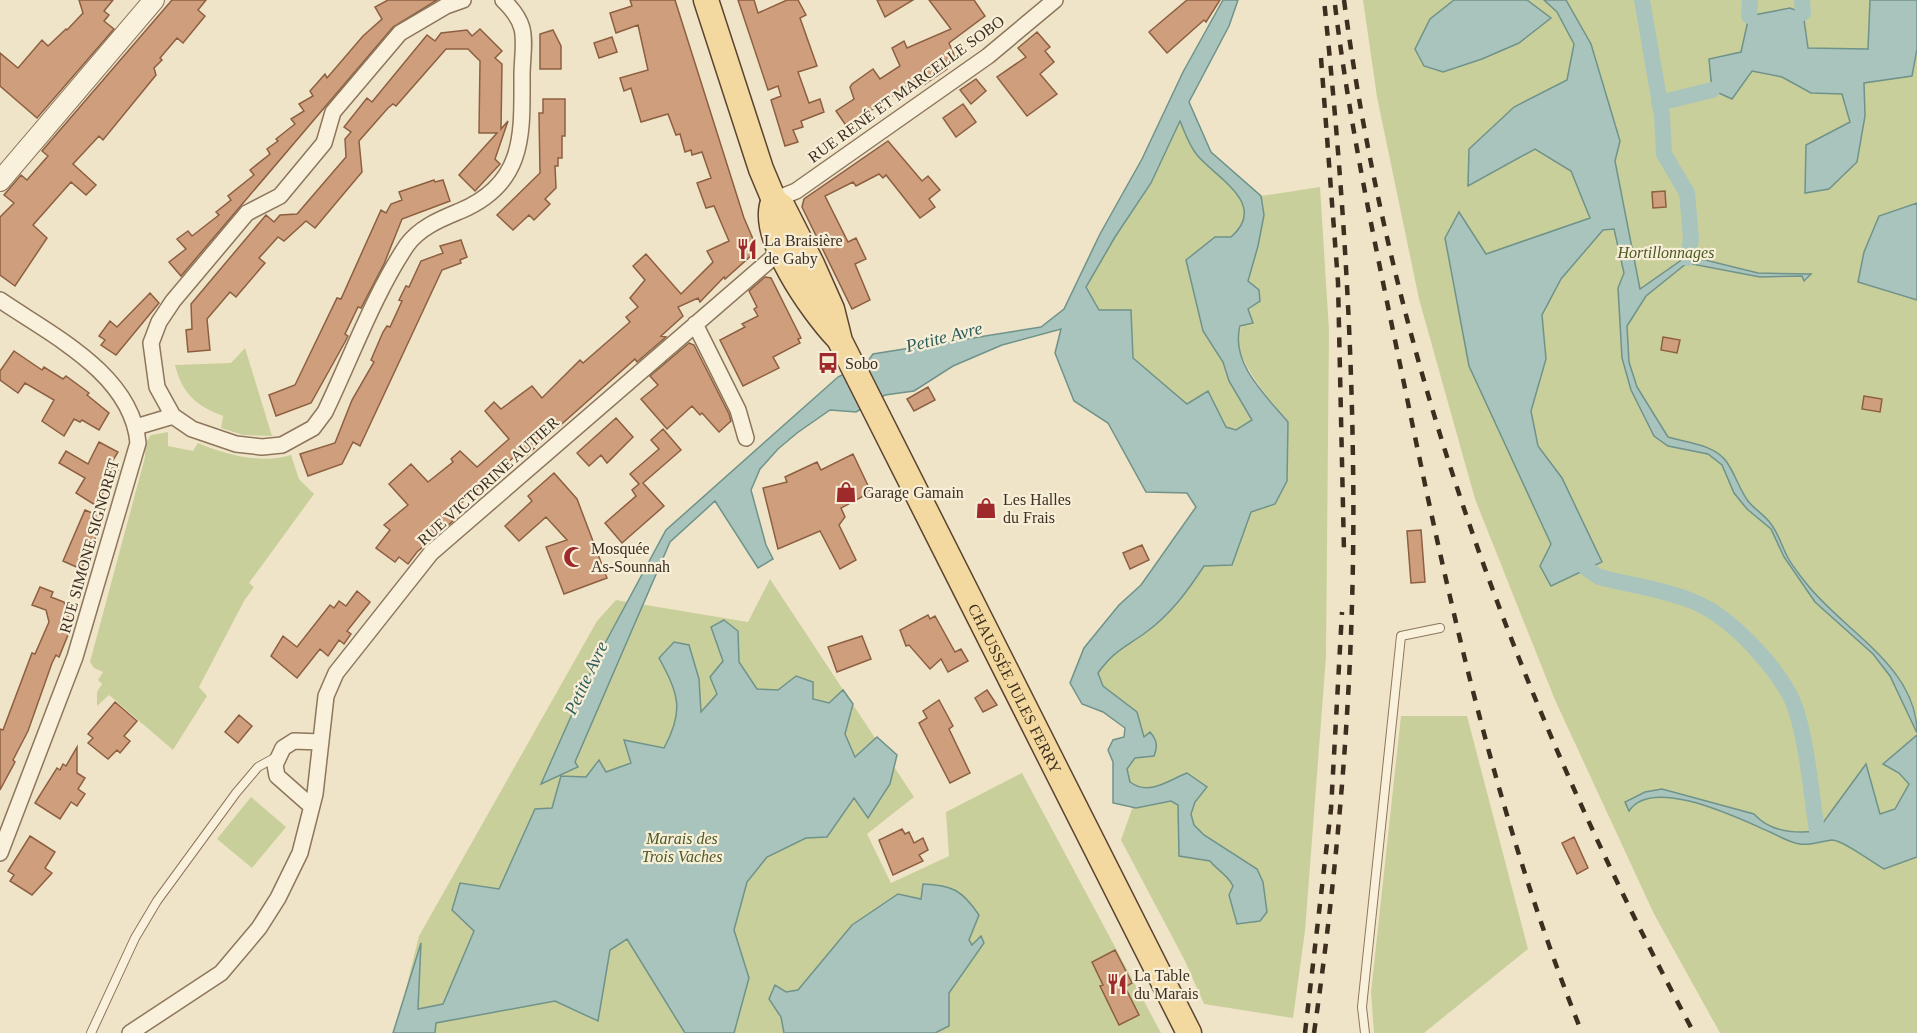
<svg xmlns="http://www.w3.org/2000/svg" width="1917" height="1033" font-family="Georgia,serif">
<rect width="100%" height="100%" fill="#f0e4c8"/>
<path fill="#c9cf9b" d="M1363,0H1917V1033H1720L1654,914L1555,700L1475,499L1419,299L1377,97Z
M1180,120C1185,133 1189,147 1199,157C1220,179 1267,206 1231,237H1215L1196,300L1203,331L1223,362L1229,381L1252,420L1236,430L1226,427L1208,391L1187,404L1133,358L1131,310H1099L1085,288L1115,237L1151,183Z
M1320,187L1329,330L1326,657L1305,931L1293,1018L1204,1004L1185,961L1121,840L1139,789L1130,782L1127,769L1144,737L1137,712L1103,686L1098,672C1114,651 1124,648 1145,633C1170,614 1187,592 1204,566L1232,564L1251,512L1275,504L1288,422C1267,397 1247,373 1236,342L1248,309L1247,281L1258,246L1264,215L1261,196Z
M245,348L272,436L243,435L221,428L223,416C196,406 182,393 175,365L231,363Z
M168,432V446L193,451L198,443C227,455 260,464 291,455L299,479L314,494L249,583L254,587L244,601L199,687L207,696L173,750L109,695L97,706V692L102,684L98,680L103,672L94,668L90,662L145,457V444L151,435Z
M770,579L914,797L867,834L891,883L949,856L946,812L1022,773L1161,1033H395L419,936L597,621L616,600L748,622Z
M1401,716H1467L1528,949L1424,1033H1374L1371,992Z
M251,797L286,827L252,868L217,839Z"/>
<path fill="#a9c4bc" stroke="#6f938a" stroke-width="1.5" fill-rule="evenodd" d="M1223,0H1238L1229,26L1189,102L1211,152L1261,196L1264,215L1258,246L1248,281L1259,290L1260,301L1248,309L1253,323L1240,326C1230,363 1266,396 1288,422L1287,481L1275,504L1251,512L1232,565L1204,566C1187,592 1170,615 1145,633C1124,648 1114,651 1098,673L1103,686L1137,712L1144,737L1150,732C1157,740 1158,746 1154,756L1135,758L1127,769L1130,782C1149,796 1167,781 1187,773L1207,787L1195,802L1191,814L1194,825L1204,835L1257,869L1263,882L1267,912L1260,921L1237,924L1229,895L1233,886C1228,875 1218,871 1210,861L1179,856L1178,805L1171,801L1136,808L1113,803V762L1108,750L1113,740L1124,737L1125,728L1103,712L1082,704L1070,683L1084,648L1119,605L1141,585L1196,507L1187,493L1146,492L1108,423L1074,401L1055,353L1061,329L1002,345L953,366L914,391L885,395L856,412L830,410L797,433L778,449L760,469L751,490L766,545L773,559L758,568L715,501L670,542L575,762L578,767L541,784L596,660L666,530L838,377L868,361L873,354L1041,327L1064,309L1100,234L1142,159L1183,72ZM1180,121C1185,133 1189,145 1197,155C1216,178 1269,204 1231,237H1215L1186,260L1203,331L1223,362L1229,381L1252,420L1236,430L1226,427L1208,391L1187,404L1133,358L1131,310H1099L1086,287L1115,237L1151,183Z
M1454,0H1527L1551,18L1519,43L1482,59L1443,72L1424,66L1415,49L1430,19Z
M1544,0H1566L1591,44L1620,141L1615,161L1640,289L1683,259L1693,257L1758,273L1811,274L1804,281L1802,276L1760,277L1687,263L1646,296L1627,326L1629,362L1637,387L1668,437C1687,443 1713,444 1726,461C1735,473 1739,489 1748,501C1755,510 1765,515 1771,524C1778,533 1782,546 1787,556C1792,566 1799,574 1806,583C1842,630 1917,666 1917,733L1890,676L1873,654L1815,602L1784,557L1771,529L1747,509L1734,493L1722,465L1708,454L1668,446L1654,436L1631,390L1622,358L1618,288L1624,273L1614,229L1603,230L1561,279L1542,315L1546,359L1531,411L1538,446L1562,478L1602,562L1551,586L1540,566L1551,544L1469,366L1445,238L1459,212L1486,254L1590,218L1571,171L1535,149L1468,186L1469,149L1514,107L1567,80L1574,44L1557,12Z
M1870,0H1917V49L1912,76L1864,83L1865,116L1857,162L1829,189L1805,193L1806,145L1850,122L1842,94L1811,93L1782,77L1752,71L1732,99L1712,90L1709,59L1741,52L1749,16L1790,8L1803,13L1808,48L1868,49Z
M1917,203V300L1858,282L1864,252L1879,216Z
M724,620L738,631L739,662L757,689L778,690L796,676L813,682V699L829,703L843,690L853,704L845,734L855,757L877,737L897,755L890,784L868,818L854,798L827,837L806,838L767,857L747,882L734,930L749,978L734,1033H685L627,939L610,950L598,1021L555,1001L436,1023L435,1033H393L421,943L418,1009L443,1004L474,931L452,910L460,883L499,889L535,809L552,808L561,776L586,777L599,760L606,772L631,763L624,740L664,748C685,710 678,693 659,658L674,642L689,645L699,679L701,712L717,694L710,677L723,661L711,627Z
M1917,735V857L1884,869C1873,863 1843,840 1832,840C1822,841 1810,846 1800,844C1790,843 1779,836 1770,832C1740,819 1652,775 1629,811L1625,802L1645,792L1662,789L1754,814C1770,832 1794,834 1817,831L1866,764L1880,814L1895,809L1909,784L1899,773L1883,764Z
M923,884C952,885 962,890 979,915L969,940L972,945L981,936L984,943L949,993V1026L935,1033H784L781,1017L769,999L775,985L786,992L798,990L852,925L898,894L921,899Z"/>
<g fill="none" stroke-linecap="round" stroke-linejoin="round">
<path stroke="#a9c4bc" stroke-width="16" d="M1642,0L1662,116L1664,154L1687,193L1691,238L1688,258
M1802,0L1803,13
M1749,16L1750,0
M1659,103L1712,90
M1575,549L1586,568L1599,577C1630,585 1667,590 1697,603C1733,619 1786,675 1797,713C1808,750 1811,792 1817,831"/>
</g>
<path fill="#cf9f7d" stroke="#8d5f41" stroke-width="1.5" d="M79,0H113L104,11L109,15L104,21L114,29L37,118L0,86V53L18,68L42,40L48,46L66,29L67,30L83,13Z
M172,0H206L198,10L205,16L183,43L177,38L160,58L162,60L154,68L156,75L103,140L99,136L73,164L96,185L86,195L71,182L33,225L47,238L15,286L0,275V217L14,203L4,195L21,175L27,180L48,156L42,151Z
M388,0H437L393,27L181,276L169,262L186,249L177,239L188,231L192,236L219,215L216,212L231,200L228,196L254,175L250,170L270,154L267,149L278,141L276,139L295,124L291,119L304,111L299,104L313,96L310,91L325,74L327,78L363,36L382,19L375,7Z
M630,0H675L744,218L756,246L753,254L725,279L724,277L700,302L698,298L678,307L683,316L661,336L666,337L637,362L635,359L519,462L514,457L485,482L448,515L453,521L417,552L408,564L399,557L395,562L376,548L390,530L384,525L408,505L389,484L411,464L428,482L453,462L451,459L460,451L477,467L509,439L485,411L494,402L501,409L532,386L542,398L580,360L583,363L630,322L626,317L638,307L630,298L645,280L633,266L646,254L681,294L713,262L707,251L729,241L714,206L706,208L697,183L711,178L702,152L692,155L691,150L685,152L680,134L676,135L668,114L641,122L631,88L624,91L620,78L648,70L638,25L616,33L610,13L632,6Z
M738,0H754L758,13L787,0H798L806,15L800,18L817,66L798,72L809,103L820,99L824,112L801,121L803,127L793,130L798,142L785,146L771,100L781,96L778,86L768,90Z
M877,0H913L885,17Z
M929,0H974L985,16L949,43L955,57L944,62L947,69L918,89L914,81L847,127L836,111L854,99L850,87L852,84L873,69L880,79L900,66L892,48L904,41L907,48L951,29Z
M1187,0H1220L1206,22L1204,20L1167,53L1149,32Z
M480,29L502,51L495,58L502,64L501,129L508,121L495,159L500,164L475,191L459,175L497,133H479L480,61L468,49H446L396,106L393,104L388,108L359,141L362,172L346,191L315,228L306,221L284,241L278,237L259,258L265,263L236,297L230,292L207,319L210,350L188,352L186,330L192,329L191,304L266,215L274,222L280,215L297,214L346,157L345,139L351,132L344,127L367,98L372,102L427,35L435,41L441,33L467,30L472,36Z
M553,30L561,46V69H540V34Z
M1037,32L1050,47L1045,51L1054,62L1040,74L1057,94L1027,116L997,77L1026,57L1018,48Z
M612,37L617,52L599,58L594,43Z
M976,79L986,91L971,104L960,90Z
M543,99H565V136H562V158H558V166H555L556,188L545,199L550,204L534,220L529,215L513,230L497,215L540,173L539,113H543Z
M963,104L976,122L956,137L943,118Z
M888,141L922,181L928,176L940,190L929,199L935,207L920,218L886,175L883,178L879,174L856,186L853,182L825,196L848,242L856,238L866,259L855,264L870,300L852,309L802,207L804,199Z
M434,180L435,182L443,180L450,201L402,219L384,264L361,308L358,307L345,334L348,336L345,342L311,403L276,416L269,395L295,385L337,298L341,299L381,210L386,213L391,204L402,200L399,192Z
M1665,191L1666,207L1653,208L1652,192Z
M461,240L467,257L460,260L461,263L442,270L360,446L353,442L342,464L308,476L300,454L335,443L352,400L374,362L371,360L383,332L387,326L390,327L402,301L399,300L406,286L409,287L421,261L443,253L440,246Z
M765,277L771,278L801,338L798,339L800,343L773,357L779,368L743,386L720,340L745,327L742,324L758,316L754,309L757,307L749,291Z
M150,293L159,303L116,355L101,345L105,340L99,336L110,321L117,327Z
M1663,337L1680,340L1677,353L1661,350Z
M689,343L694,345L729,414L731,421L719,432L702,413L700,415L692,406L667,429L641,399L658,385L650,376Z
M14,351L42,370L44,367L63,379L66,376L89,393L87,395L109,413L99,430L82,420L80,422L74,419L64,436L42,421L54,400L25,383L18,393L0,380V371Z
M928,387L935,400L914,411L907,399Z
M1864,396L1882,399L1880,412L1862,409Z
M616,418L633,437L607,463L601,455L589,466L577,453Z
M663,429L681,450L643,483L664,506L622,543L605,523L636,496L632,490L639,484L630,474L659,449L651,440Z
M99,442L118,452L110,465L118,470L95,505L76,493L85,478L59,463L66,451L88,464Z
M853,454L871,492L841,508L845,517L839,525L856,560L840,569L820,531L778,549L763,488L787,482L785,477L817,462L821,470Z
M554,473L577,499L607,578L564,594L546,547L567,540L546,517L519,541L505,526L532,501L528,496Z
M85,510L102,517V523L81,569L63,561Z
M1421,530L1425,582L1411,583L1407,531Z
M1142,545L1149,560L1130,569L1123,553Z
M40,587L53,592L51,597L64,602L69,615L64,627L70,630L59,657L56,655L52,663L28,731L13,760L15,762L0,790V729L3,730L32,653L35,654L49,622L46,610L32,605Z
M357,591L370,602L347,631L351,634L344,644L339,640L328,656L320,649L297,678L271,656L283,636L297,647L330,605L334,608L339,601L346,606Z
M928,615L930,619L935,616L955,652L961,649L968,661L948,672L941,659L930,669L909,645L906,646L900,630Z
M862,636L871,659L837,672L828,647Z
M987,690L997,705L983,712L975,698Z
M939,700L953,726L949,729L970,773L950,783L919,723L927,718L923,711Z
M115,702L137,721L124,736L130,741L120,753L117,750L108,759L88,743L93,738L88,734Z
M239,715L252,726L238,743L225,732Z
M77,747V773L85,778L78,789L85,794L77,806L71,802L60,819L35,803L57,768L60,770L63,764L66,766Z
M902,829L905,834L909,832L914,843L923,838L928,850L919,855L923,861L893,875L879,840Z
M30,836L55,852L45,868L52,873L32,895L10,881L14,875L8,871Z
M1574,837L1588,868L1577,874L1562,843Z
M1115,950L1132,983L1125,987L1139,1015L1119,1025L1100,986L1103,985L1092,962Z"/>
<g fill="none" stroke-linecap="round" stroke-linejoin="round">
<defs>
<path id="service" d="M91,1033L135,938L157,901L236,793L258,767L276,757
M1365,1033L1362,1007L1401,636L1440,628"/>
<path id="minor" d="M463,0L446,6L400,33L333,112L324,143L280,196L247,213L173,301L159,322L151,343L157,387L173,416L192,429L236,444L262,447L282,445L313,428L325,412C351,358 374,294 407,245C420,227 441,219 460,211C526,183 522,134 522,74C523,39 530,26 503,0
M774,200L796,191L988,56L1055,0
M0,300C51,335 132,374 138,443L75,657L0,853
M695,324L738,410L746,438
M136,427L173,416
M311,806L277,776L275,765L283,748L294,741L321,742
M130,1033L221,973L259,928L278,898L300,853L315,794L326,696L336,673L431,553L785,247"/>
<path id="tertiary" d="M0,181L154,0"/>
<g id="primary">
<path id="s1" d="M706,0L761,169L774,200L783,207L812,264L832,309L840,341L1189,1033"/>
<path d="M774,200C757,234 814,313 837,337"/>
</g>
</defs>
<use href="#service" stroke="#8d765c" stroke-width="10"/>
<use href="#minor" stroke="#8d765c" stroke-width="18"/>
<use href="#tertiary" stroke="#8d765c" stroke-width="22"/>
<use href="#primary" stroke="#5b4430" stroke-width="27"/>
<use href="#service" stroke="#faf1dc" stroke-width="8"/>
<use href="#minor" stroke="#faf1dc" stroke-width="15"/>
<use href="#tertiary" stroke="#faf1dc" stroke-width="20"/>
<use href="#primary" stroke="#f3d9a0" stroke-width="24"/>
<path stroke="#3d2e20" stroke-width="4.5" stroke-dasharray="10 10" stroke-linecap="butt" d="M1344,0C1392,364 1521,711 1694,1033
M1335,5C1351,137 1380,267 1407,398C1451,613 1500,828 1582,1033
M1321,58L1338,282L1344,552
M1305,1033L1331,809L1342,612
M1314,1033C1341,844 1356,653 1353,462C1351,308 1340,154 1324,0"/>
</g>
<defs>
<symbol id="restaurant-bare" viewBox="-9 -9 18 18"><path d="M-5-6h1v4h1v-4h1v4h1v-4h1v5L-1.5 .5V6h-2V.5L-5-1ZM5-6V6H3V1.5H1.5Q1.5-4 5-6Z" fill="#9e2a2b" stroke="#f7eed8" stroke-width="2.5" paint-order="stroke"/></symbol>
<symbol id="bus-bare" viewBox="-9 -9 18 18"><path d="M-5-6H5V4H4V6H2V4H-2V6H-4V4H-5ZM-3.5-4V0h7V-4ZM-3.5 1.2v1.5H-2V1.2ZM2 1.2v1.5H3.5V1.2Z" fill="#9e2a2b" stroke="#f7eed8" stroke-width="2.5" paint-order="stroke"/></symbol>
<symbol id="shop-bare" viewBox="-9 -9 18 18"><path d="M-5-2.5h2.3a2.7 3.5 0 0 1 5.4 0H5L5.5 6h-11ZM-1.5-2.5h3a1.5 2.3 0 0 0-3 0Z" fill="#9e2a2b" stroke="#f7eed8" stroke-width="2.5" paint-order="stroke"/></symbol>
<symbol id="mosque-bare" viewBox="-9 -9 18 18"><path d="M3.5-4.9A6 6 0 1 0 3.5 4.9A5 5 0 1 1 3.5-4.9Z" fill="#9e2a2b" stroke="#f7eed8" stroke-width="2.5" paint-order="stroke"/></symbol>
</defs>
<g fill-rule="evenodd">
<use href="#restaurant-bare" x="732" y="234" width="30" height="30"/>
<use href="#bus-bare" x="813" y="348" width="30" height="30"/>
<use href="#shop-bare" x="831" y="477" width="30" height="30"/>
<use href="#shop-bare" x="971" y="493" width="30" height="30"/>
<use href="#mosque-bare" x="559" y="542" width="30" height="30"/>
<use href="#restaurant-bare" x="1102" y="969" width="30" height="30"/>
</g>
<g text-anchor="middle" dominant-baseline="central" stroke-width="4.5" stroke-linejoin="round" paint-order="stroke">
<g font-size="16" fill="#3d2e20" stroke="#f7eed8">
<text transform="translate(906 89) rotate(-36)">RUE RENÉ ET MARCELLE SOBO</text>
<text transform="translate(488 481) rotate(-42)">RUE VICTORINE AUTIER</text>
<text transform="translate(89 546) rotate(-74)">RUE SIMONE SIGNORET</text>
<text stroke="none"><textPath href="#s1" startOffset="758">CHAUSSÉE JULES FERRY</textPath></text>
</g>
<g font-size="16" fill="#3d2e20" stroke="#f7eed8" text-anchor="start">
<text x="764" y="240">La Braisière<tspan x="764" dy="18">de Gaby</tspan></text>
<text x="845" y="363">Sobo</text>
<text x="863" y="492">Garage Gamain</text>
<text x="1003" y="499">Les Halles<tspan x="1003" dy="18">du Frais</tspan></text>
<text x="591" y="548">Mosquée<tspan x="591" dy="18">As-Sounnah</tspan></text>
<text x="1134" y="975">La Table<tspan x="1134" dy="18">du Marais</tspan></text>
</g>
<g font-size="16" font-style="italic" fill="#4d5a26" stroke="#f7eed8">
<text x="1666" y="252">Hortillonnages</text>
<text x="682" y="838">Marais des<tspan x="682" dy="18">Trois Vaches</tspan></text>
</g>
<g font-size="18" font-style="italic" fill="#2f5d5a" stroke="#f7eed8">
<text transform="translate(944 337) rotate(-14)">Petite Avre</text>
<text transform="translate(586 678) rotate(-65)">Petite Avre</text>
</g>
</g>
</svg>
